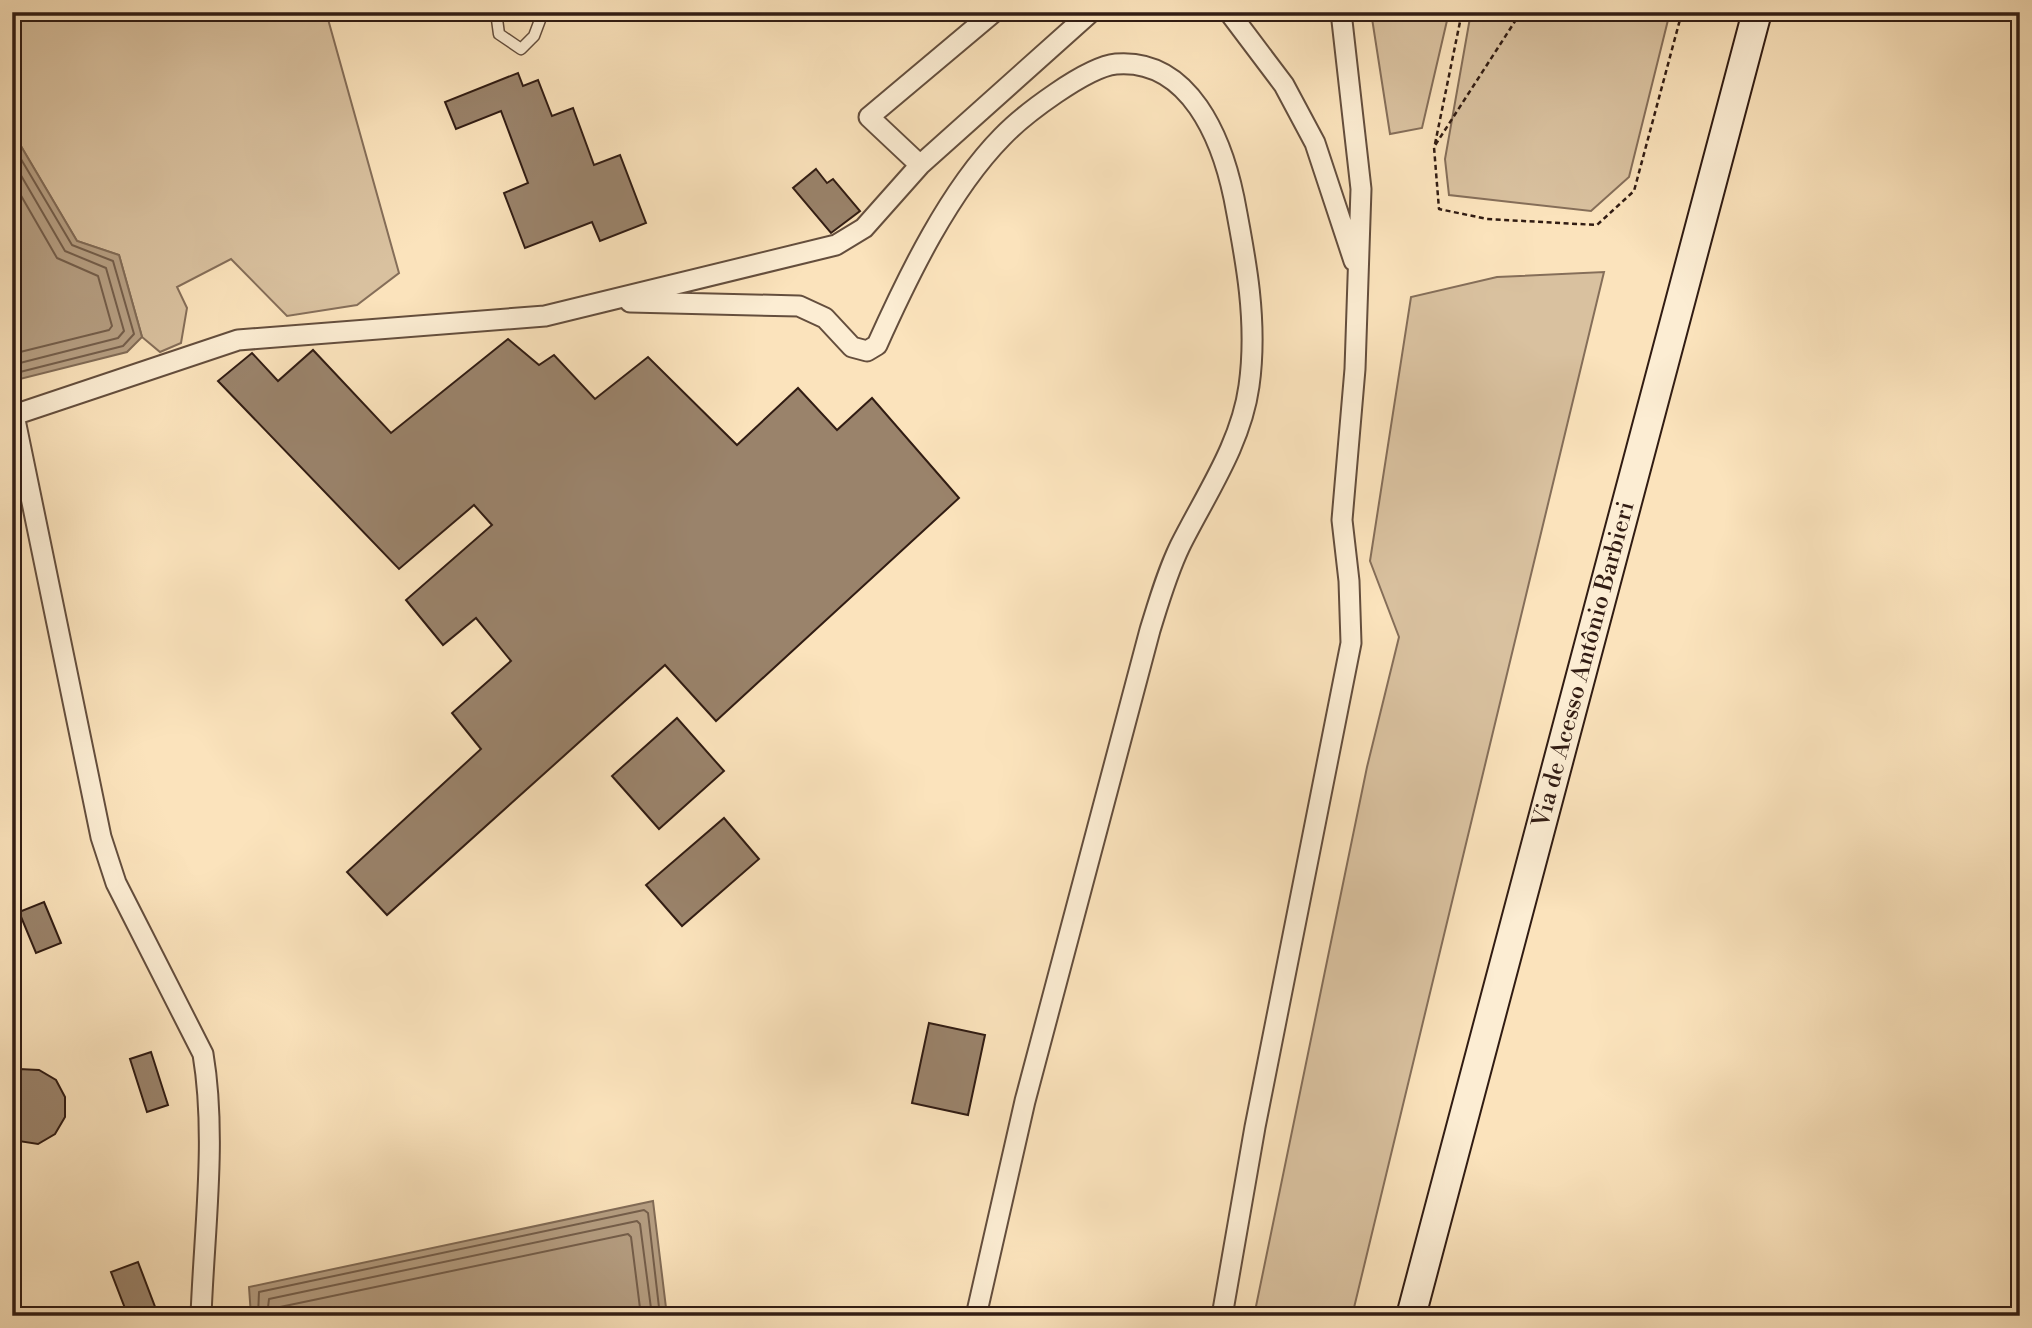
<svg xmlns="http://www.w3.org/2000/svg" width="2032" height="1328" font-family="'Libre Bodoni',serif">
<rect width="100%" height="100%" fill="#fbe3bc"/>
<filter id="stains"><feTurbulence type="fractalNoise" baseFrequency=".00286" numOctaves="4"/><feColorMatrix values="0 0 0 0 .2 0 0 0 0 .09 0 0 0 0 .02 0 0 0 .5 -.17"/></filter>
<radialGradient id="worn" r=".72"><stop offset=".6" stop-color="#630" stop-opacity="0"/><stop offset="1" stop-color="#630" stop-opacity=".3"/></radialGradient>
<path fill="#d9c19f" stroke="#856e59" stroke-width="2" d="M12,12H326L399,273L357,305L287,316L231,259L177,287L187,308L181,343L160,352L142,337L119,255L77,241L12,131Z
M1371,12H1449L1422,128L1390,134Z
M1471,12H1670L1629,177L1591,211L1449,195L1445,159Z
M1604,272L1352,1316H1254L1367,767L1399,637L1370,561L1411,297L1497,277Z"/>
<path fill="#b69f83" stroke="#816b56" stroke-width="2" d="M12,131L77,241L119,255L142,337L127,352L12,381Z
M653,1201L667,1316H251L249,1287Z"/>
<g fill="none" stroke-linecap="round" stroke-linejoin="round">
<path stroke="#745e4b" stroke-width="2" d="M12,144L72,245L113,261L134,334L123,346L12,374
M12,160L65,251L106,268L124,331L118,338L12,365
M12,180L57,258L98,276L112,326L109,330L12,354
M258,1316L259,1292L644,1210L648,1213L660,1316
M267,1316L269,1299L637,1221L640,1224L652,1316
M277,1316L280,1307L628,1234L631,1237L641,1316"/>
</g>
<path fill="#9a836b" stroke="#311c13" stroke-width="2" d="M518,73L523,86L538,80L552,116L573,108L594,165L620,155L646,223L600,241L592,222L525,248L504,193L528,183L501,111L456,129L445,102Z
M816,169L827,183L833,179L860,211L831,233L793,188Z
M508,339L539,365L554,355L595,399L648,357L737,445L798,388L837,430L872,398L959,498L716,721L665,665L387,915L347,872L481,749L452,713L511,661L476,618L443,645L406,600L492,525L474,505L399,569L218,381L252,353L278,381L313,350L391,433Z
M677,718L724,771L659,829L612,776Z
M724,818L759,859L682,926L646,885Z
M44,902L61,943L36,953L19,912Z
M929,1023L985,1035L968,1115L912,1103Z
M151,1052L168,1105L147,1112L130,1059Z
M19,1069L39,1070L56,1080L65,1097V1117L55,1134L38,1144L12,1140V1073Z
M138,1262L157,1312L148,1316H128L111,1272Z"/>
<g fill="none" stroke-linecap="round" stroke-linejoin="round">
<defs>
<path id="service" d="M496,12L499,34L521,49L534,36L543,12"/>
<path id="minor" d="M1229,12L1284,85L1315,143L1354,261
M920,165L869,117L994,12
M630,302L799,306L825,318L852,347L867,351L877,345C908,276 949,191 1002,137C1023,115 1086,67 1116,64C1190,58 1222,140 1234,198C1246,260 1258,322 1249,386C1241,444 1206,494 1180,546C1167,573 1159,601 1150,630L1025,1101L976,1316
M201,1316C204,1232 217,1137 203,1054L116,883L101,837L14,415L238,340L545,316L836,245L864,228L920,165L1091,12
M1222,1316L1255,1127L1351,643L1349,581L1342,520L1355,369L1361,189L1341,12"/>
<g id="secondary">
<path id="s1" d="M1411,1316L1757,12"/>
</g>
</defs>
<use href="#service" stroke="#644e3d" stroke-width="13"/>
<use href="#minor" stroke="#644e3d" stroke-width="23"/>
<use href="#secondary" stroke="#311c13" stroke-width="32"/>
<path stroke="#311c13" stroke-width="2.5" stroke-dasharray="5 3.5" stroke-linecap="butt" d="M1521,12L1434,147L1439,209L1487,219L1597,225L1634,191L1682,12
M1435,144L1462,12"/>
<use href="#service" stroke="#fcedd3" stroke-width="10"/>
<use href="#minor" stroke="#fcedd3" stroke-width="19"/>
<use href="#secondary" stroke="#fcedd3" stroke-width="28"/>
</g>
<g text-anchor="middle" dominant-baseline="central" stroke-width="7" stroke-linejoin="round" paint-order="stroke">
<g font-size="24" fill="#311c13" stroke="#fcedd3">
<text stroke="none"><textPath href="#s1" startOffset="674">Via de Acesso Antônio Barbieri</textPath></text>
</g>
</g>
<rect width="2032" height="1328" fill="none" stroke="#fbe3bc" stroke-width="42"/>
<rect x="14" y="14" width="2004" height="1300" fill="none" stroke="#311c13" stroke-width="3.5"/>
<rect x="21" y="21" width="1990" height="1286" fill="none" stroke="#311c13" stroke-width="2"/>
<rect width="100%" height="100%" filter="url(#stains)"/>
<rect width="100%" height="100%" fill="url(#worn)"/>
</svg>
